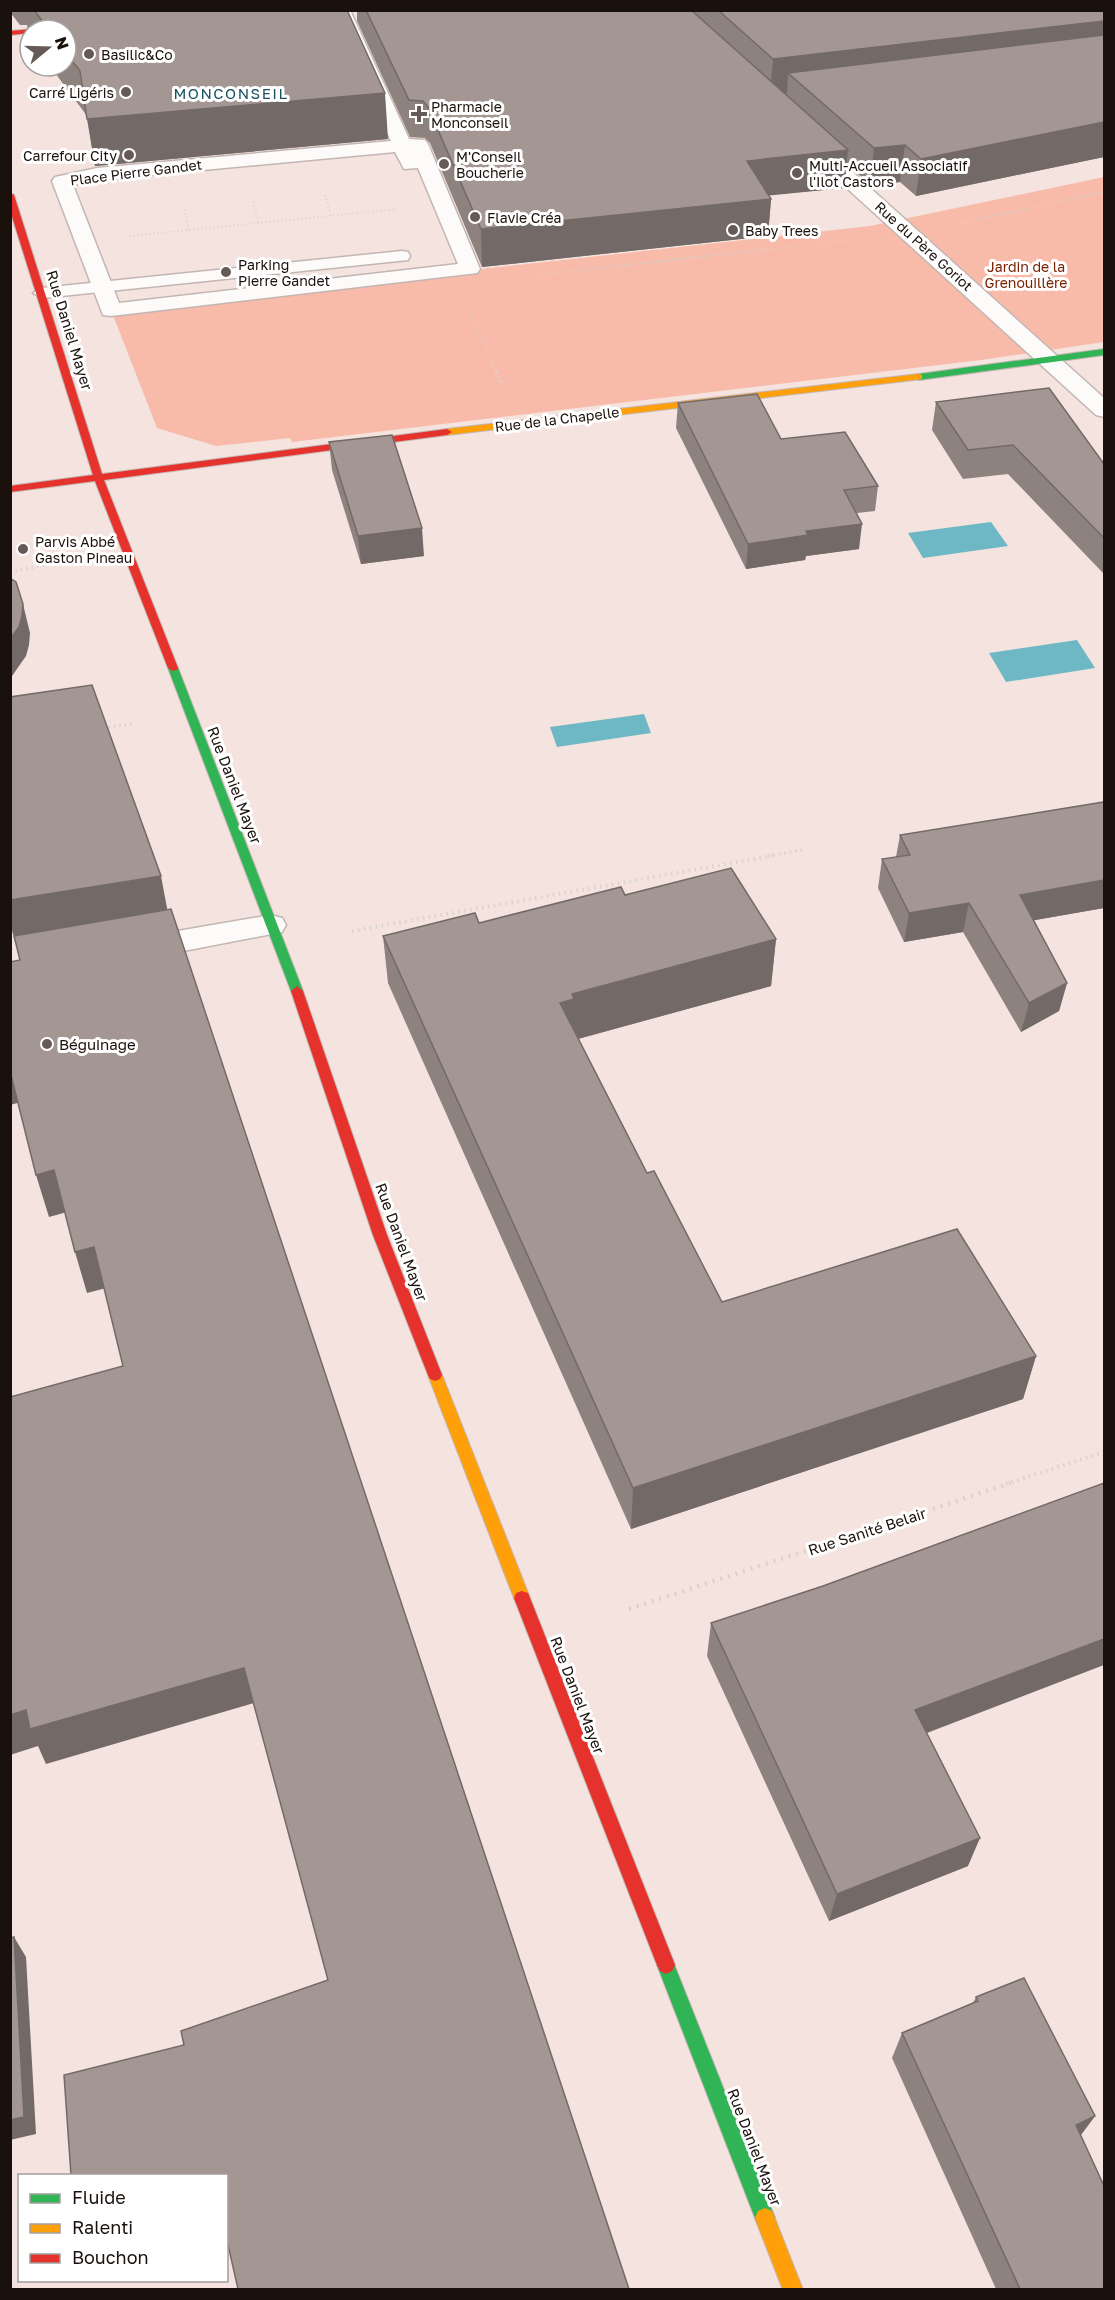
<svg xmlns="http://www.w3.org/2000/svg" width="1115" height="2300" font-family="'Golos Text',sans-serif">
<rect width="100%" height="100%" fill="#f4e3de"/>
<path fill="#f8bba9" d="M1104,177V342L981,360L292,442L290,438L216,446L157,428L111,310L870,226Z"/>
<path fill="#6eb7c4" d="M991,522L1008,546L923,558L908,533Z
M1077,640L1095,668L1006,682L989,653Z
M644,714L651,733L557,747L550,727Z"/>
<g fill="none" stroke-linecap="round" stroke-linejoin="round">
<defs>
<path id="lane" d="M402,251L408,252L410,256L408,260L42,298L33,293L42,288Z"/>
<path id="street" d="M333,10H350L409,139L425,140L428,144L480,269L477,273L111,316L103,315L52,181L55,177L97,168L391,141ZM395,152L404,169L418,168L458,264L119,303L73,185L97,180Z
M812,140L819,142L1104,398V417L1096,415L805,150L802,146L805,142Z
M271,915L282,918L286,925L282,932L137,960L126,956L122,949L126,942L137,938Z"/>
<path id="fast" d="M1104,349V355L919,380L914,377L919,374Z
M173,665L178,668L303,991L301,994L297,996L291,991L168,668Z
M666,1956L672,1959L775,2218L772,2225L765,2228L758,2225L755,2218L657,1965L660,1959Z"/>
<path id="slow" d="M919,374L922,375V379L447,435L442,432L447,429Z
M435,1369L440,1371L442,1375L530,1598L528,1603L522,1605L516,1603L514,1598L428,1375L430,1371Z
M765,2208L772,2211L803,2290H783L755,2218L758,2211Z"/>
<path id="jam" d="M33,29L30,30V33L10,35V31Z
M10,193L14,195L102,474L447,429L452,432L447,435L104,480L178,668L177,670L173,671L168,668L95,481L10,492V486L93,475L10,210Z
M297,986L303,991L387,1235L442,1375L440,1379L435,1381L430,1379L428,1375L373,1235L291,991Z
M522,1591L528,1593L530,1598L675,1965L672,1971L666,1974L660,1971L657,1965L514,1598L516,1593Z"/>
</defs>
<use href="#lane" stroke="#c3b6b2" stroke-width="3"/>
<use href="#street" stroke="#c3b6b2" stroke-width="3"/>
<use href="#fast" stroke="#c3b6b2" stroke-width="2"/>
<use href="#slow" stroke="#c3b6b2" stroke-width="2"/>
<use href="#jam" stroke="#c3b6b2" stroke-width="2"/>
<path stroke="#d8d3d1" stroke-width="2" stroke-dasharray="1 3" stroke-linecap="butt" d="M325,195L331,216
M253,202L259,224
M185,209L189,231
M961,223L1104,192
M130,236L397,209
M509,278L851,240
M469,310L497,373"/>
<path stroke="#d8d3d1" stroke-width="3" stroke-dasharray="1.5 4" stroke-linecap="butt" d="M496,371L501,383
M10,572L71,560
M103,728L132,724
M768,856L802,850"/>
<path stroke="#d8d3d1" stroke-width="4" stroke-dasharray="1.5 4.5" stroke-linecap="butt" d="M352,931L776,855
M1006,1484L1104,1452"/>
<path stroke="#d8d3d1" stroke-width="4.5" stroke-dasharray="2 6" stroke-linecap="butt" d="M629,1609L1011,1483"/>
<use href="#lane" fill="#fdfbfa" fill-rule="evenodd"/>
<use href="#street" fill="#fdfbfa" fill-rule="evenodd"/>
<use href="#fast" fill="#30b455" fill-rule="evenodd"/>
<use href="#slow" fill="#ff9f0a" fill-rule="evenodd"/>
<use href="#jam" fill="#e5322d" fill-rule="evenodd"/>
</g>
<path fill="#8d827e" d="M10,10H347L388,139L95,166L87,116L50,66H66V30H30V39L27,25H20L10,12Z
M357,10H1104V157L916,196L900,182L870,185L847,164L844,188L768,195L771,199L768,236L482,267L430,143L425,138L410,137L357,21Z
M936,402L1104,464V574L1008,474L963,479L932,430Z
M678,403L781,439L878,486L875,511L857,513L859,549L806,556L805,560L746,569L676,428Z
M329,442L424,556L361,564L332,470Z
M1104,802V908L1034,920L1067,983L1059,1011L1021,1032L963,932L904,942L878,888L882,859L896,857L900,835Z
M625,895L776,939L771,986L578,1039L647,1173L722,1302L1036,1356L1023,1399L631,1529L388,983L383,936L479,923Z
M711,1623L927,1733L968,1866L829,1921L707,1656Z
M976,1997L1095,2116L1080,2136L1104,2289H996L892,2058L902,2033L973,2003Z"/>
<path fill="#736a67" d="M1104,21V55L788,73L787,93L770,95L773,59Z
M385,93L388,139L95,166L87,119Z
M1104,122V157L916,196L921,159Z
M905,145L900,182L870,185L874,148Z
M848,150L844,188L744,198L747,161Z
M771,199L768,236L482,267L481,229Z
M862,524L859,549L806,556L805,560L746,569L748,544L806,531Z
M422,528L424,556L361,564L358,536Z
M23,604L30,633L29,645L26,656L10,679V639Z
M161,876L171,929L19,954L10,924V900Z
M1104,880V908L1013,924L1020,895Z
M969,903L963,932L904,942L909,913Z
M776,939L771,986L574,1040L560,1003L572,994Z
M1067,983L1059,1011L1021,1032L1029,1003Z
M10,1068L21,1102L10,1105Z
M54,1170L67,1212L49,1217L36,1175Z
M94,1247L106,1288L87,1293L75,1252Z
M1036,1356L1023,1399L631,1529L633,1488Z
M1104,1639V1665L906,1741L915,1710Z
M244,1668L254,1703L46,1764L38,1746L10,1755V1715L26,1710Z
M980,1838L968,1866L829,1921L837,1894Z
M14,1937L26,1957L36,2134L10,2140Z
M1095,2116L1078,2139L1076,2125Z"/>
<path fill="#a49793" stroke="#736a67" stroke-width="1.5" d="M34,10H347L385,93L87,119L80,71L66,53V30H49Z
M366,10H691L848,150L747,161L771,199L481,229L428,107L423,101L409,100Z
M718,10H1104V21L773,59Z
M1104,35V122L921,159L905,145L874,148L788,73Z
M1049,388L1104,464V538L1013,445L968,450L936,402Z
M757,394L781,439L845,432L878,486L844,490L862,524L806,531L808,535L748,544L678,403Z
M392,435L422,528L358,536L329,442Z
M10,578L16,582L23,604L22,616L19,627L10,639Z
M92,685L161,876L10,900V697Z
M1104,802V880L1020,895L1067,983L1029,1003L969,903L909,913L882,859L910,855L900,835Z
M731,868L776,939L572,994L574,999L560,1003L647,1173L654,1171L722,1302L957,1229L1036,1356L633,1488L383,936L475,913L479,923L621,887L625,895Z
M171,909L629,2289H238L226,2236V2175H71L64,2075L184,2045L181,2031L328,1980L244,1668L30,1729L26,1710L10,1715V1397L123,1366L94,1247L75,1252L54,1170L36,1175L10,1071V962L20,960L14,936Z
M1104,1483V1639L915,1710L980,1838L837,1894L711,1623L823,1586Z
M14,1937L24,2117L10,2120V1938Z
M1024,1978L1095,2116L1076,2125L1104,2186V2289H1020L902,2033L978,2001L976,1997Z"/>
<g fill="#665a56" stroke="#fff" stroke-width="2">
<circle cx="89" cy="54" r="6"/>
<circle cx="126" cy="92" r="6"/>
<path d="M416 105h6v6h6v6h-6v6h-6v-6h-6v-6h6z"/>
<circle cx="129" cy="155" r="6"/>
<circle cx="444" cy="164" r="6"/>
<circle cx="797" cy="173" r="6"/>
<circle cx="475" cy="217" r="6"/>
<circle cx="733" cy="230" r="6"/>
<circle cx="226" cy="272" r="6"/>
<circle cx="23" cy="549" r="6"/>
<circle cx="47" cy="1044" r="6"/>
</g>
<g text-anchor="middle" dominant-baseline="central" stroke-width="6" stroke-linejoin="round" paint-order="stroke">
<g font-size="14" fill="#1a100c" stroke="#fff" text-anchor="start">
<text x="101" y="54">Basilic&amp;Co</text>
<text x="114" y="92" text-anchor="end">Carré Ligéris</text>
<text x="431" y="106">Pharmacie<tspan x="431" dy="16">Monconseil</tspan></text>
<text x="117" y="155" text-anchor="end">Carrefour City</text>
<text x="456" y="156">M'Conseil<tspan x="456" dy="16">Boucherie</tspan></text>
<text x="809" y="165">Multi-Accueil Associatif<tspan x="809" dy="16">l'Ilot Castors</tspan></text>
<text x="487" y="217">Flavie Créa</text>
<text x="745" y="230">Baby Trees</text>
<text x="238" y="264">Parking<tspan x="238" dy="16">Pierre Gandet</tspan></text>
<text x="35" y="541">Parvis Abbé<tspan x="35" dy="16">Gaston Pineau</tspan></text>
</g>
<g font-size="14" fill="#1a100c" stroke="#fff">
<text transform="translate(136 172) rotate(-7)">Place Pierre Gandet</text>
<text transform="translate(924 246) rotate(42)">Rue du Père Goriot</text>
<text transform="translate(557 419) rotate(-7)">Rue de la Chapelle</text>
</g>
<g font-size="14" fill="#782102" stroke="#fff">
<text x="1026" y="266">Jardin de la<tspan x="1026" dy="16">Grenouillère</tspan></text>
</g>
<g font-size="15" letter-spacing="1.5" fill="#1b545f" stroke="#fff">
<text x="231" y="93">MONCONSEIL</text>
</g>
<g font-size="15" fill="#1a100c" stroke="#fff">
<text transform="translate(70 330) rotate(73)">Rue Daniel Mayer</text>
<text transform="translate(235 785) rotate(69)">Rue Daniel Mayer</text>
<text transform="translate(402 1242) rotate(70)">Rue Daniel Mayer</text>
<text transform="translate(867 1531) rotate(-18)">Rue Sanité Belair</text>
<text transform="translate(578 1695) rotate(69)">Rue Daniel Mayer</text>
<text transform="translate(755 2147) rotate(69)">Rue Daniel Mayer</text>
</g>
<g font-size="15" fill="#1a100c" stroke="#fff" text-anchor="start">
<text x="59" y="1044">Béguinage</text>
</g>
</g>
<rect width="1115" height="2300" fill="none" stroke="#1a100c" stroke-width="24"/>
<rect x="18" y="2174" width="210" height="108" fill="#ffffff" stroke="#a39f9e" stroke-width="1.5"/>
<rect x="30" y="2194" width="30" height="9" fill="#30b455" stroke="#a39f9e" stroke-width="1.5"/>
<text x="72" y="2204" font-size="18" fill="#1a100c">Fluide</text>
<rect x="30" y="2224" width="30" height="9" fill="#ff9f0a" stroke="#a39f9e" stroke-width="1.5"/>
<text x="72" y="2234" font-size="18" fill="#1a100c">Ralenti</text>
<rect x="30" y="2254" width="30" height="9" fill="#e5322d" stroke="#a39f9e" stroke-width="1.5"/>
<text x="72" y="2264" font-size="18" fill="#1a100c">Bouchon</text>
<g transform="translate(48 48) rotate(71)"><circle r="28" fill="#ffffff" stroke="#a39f9e" stroke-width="1.5"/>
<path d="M0-4.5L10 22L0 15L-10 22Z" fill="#665a56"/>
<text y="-9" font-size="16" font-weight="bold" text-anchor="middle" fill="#1a100c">N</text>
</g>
</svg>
